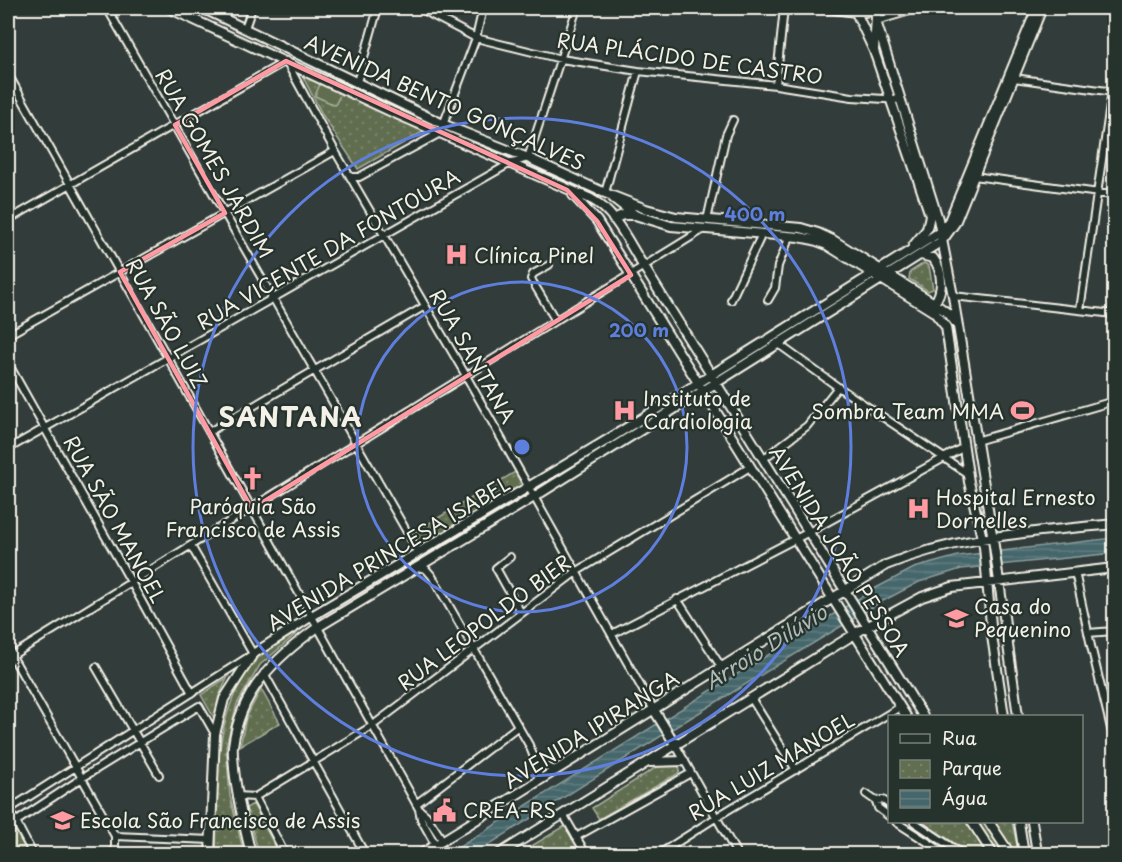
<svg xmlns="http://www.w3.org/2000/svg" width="1122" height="862" font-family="'Playpen Sans',sans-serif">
<defs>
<pattern id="park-dots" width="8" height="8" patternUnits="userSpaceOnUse" patternTransform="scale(1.5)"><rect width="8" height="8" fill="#616e50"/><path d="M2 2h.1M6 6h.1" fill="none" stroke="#788369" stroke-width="1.8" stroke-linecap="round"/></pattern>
<pattern id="water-rules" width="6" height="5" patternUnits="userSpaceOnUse" patternTransform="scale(1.5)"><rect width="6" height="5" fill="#45666b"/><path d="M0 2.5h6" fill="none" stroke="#607c80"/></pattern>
</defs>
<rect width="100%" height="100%" fill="#323c3a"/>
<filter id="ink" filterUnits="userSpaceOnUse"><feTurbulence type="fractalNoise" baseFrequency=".0167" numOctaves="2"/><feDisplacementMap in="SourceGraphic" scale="12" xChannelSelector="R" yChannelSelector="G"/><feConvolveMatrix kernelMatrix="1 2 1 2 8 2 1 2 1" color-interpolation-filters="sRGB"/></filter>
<g filter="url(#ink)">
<path fill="url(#park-dots)" stroke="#aab09c" stroke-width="1.5" d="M302,75L426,130L358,169L323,116Z
M924,263L929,266L933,289L928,291L909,279L910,272Z
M515,472L523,486L419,547L411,534Z
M302,629L260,665L237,704L226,746L230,796L244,854H216C218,788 210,714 256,660C265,649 289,637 302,629Z
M228,677L219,696L214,718L201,695Z
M261,689L280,723L240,746L246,718Z
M661,764L677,765L680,769L679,773L599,819L592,808Z
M253,804L279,854H259L246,808Z
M8,818L28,854H8Z
M922,822H1012L1019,854H971Z
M565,826L583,854H518Z"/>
<path fill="#616e50" stroke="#aab09c" stroke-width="1.5" d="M320,84L341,93L335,105L315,96Z"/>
<path fill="url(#water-rules)" stroke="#8b9e9d" stroke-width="1.5" d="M1114,538V553L961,569L919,582L881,602L677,726L474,854H448L874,589L914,568L958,556Z"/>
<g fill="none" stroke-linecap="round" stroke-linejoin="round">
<defs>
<path id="minor" d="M107,8L419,553
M421,8L432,15L476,38L561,59L638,71L776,85L852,97L901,100
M818,8L856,13
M876,21L920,8
M245,28L252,8
M287,63L335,151L465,374L654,710
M8,74L168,358L419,809L421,819L436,846
M1014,78L1114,92
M357,82L378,8
M776,85L784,8
M974,176L1114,195
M351,177H359L440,133L476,38L483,8
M605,193L638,71
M8,220L286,61
M707,220L726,135L733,120
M549,265L533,274L531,279L556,321
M953,296L1114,314
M731,300L762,234
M768,300L775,288L778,266L790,236
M1080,310L1114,78
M8,335L335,151
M777,343L838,387L968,474
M8,363L131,582L192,693
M209,432L425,306
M976,441L1114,401
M8,449L509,164L528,158L577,8
M763,459L807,426L838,387
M510,557L496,568L521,613
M418,567L426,569L432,576L529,745L539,770L537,781
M1075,572L1091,646L1114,741
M677,599L722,668
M1088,633L1114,631
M612,634L809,532L964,447
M8,649L115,836V854
M8,658L704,229
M96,667L159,775
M264,673L365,854
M751,698L796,770
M675,744L737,854
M536,759L545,766L555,770
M866,794L876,801L878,808L890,817
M237,796L255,797L372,726L576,572L750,467
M255,797L285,854
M876,801L883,800L890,805
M416,804L517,727
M8,807L33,854
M8,810L253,654L191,546
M420,810L426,815L443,841
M563,814L586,854
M17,821L82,778L199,706L215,734
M896,822L946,854
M914,822L962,854
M115,836L211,840
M576,837L691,773
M659,854L723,813L900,707"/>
<path id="major" d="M169,8L392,112L591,199C616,212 629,244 644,267L923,716
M202,8L445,125L528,158L605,193L646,209L676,217L801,228L818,233L833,240L934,303L949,314L957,325
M854,8L874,51L930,215L927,229L913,246
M857,8L864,12L879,9
M876,21L938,219L953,296L994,546L1018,716
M874,50L876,17L880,8
M573,195L597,221L906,716
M613,198L635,215L671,226L799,237L814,240L827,245L934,312L946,327L969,482L984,547L992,636L1004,716
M613,219L623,215H635
M921,255L933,258C943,271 944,291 934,303
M654,710L675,744
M650,762L684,761
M972,822L993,854
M989,822L1010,854
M1019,822L1023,848L1027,854
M1032,822L1036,846L1034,854
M210,854L215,734L224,699L253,654L312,616L612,437L940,232L949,221L1037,8
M251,854C244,826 237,798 234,769C234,762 232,753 233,746C240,691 275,658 318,627L534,497L942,241L955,223L1042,8
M421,854L886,565C960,535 1036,532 1114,524
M499,854L861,630L922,597L952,587L1114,568"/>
</defs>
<use href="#minor" stroke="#f4f1e8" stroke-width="10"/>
<use href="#major" stroke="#f4f1e8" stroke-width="12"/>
<use href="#minor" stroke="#26332d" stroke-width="6"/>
<use href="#major" stroke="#26332d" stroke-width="8"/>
</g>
</g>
<path fill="none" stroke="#ff9aa2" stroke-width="4.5" stroke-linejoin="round" d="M286,61L567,190L597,221L631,275L252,509L120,272L225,213L175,125Z"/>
<g fill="none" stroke="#5e7fdd" stroke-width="3">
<circle cx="522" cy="447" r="165"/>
<circle cx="522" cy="447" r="329"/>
</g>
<defs>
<symbol id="hospital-bare" viewBox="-9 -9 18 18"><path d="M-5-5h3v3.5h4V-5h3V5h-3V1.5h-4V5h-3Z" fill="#ff9aa2" stroke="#26332d" stroke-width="2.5" paint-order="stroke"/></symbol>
<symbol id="stadium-bare" viewBox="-9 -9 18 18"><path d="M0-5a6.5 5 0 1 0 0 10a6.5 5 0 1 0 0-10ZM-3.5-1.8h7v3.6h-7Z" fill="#ff9aa2" stroke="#26332d" stroke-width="2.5" paint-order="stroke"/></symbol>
<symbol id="church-bare" viewBox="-9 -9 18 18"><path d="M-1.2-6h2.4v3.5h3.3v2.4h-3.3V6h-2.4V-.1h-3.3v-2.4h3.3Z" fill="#ff9aa2" stroke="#26332d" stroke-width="2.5" paint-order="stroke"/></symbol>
<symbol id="school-bare" viewBox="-9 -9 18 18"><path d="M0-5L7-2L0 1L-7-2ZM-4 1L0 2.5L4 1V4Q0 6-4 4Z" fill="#ff9aa2" stroke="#26332d" stroke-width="2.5" paint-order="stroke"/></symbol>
<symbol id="civic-bare" viewBox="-9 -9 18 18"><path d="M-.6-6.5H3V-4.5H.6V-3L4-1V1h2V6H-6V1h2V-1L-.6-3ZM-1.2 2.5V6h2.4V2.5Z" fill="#ff9aa2" stroke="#26332d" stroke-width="2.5" paint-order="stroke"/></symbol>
</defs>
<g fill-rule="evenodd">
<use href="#hospital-bare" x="440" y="238" width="33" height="33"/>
<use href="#hospital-bare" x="608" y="394" width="33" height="33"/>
<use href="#stadium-bare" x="1006" y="394" width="33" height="33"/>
<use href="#church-bare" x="236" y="462" width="33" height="33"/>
<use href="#hospital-bare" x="902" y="492" width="33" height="33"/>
<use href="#school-bare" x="940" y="602" width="33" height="33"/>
<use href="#civic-bare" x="428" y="794" width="33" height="33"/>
<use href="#school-bare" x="46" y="804" width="33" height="33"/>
</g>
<g text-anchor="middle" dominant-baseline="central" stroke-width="4.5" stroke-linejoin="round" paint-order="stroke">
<g font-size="20" fill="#f4f1e8" stroke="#26332d">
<text transform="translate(690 58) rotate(8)">RUA PLÁCIDO DE CASTRO</text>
<text transform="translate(445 102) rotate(24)">AVENIDA BENTO GONÇALVES</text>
<text transform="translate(215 163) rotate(60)">RUA GOMES JARDIM</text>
<text transform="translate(328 249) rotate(-30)">RUA VICENTE DA FONTOURA</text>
<text transform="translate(167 323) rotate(61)">RUA SÃO LUIZ</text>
<text transform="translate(473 356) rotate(60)">RUA SANTANA</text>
<text transform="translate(115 519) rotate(61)">RUA SÃO MANOEL</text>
<text transform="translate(840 551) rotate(58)">AVENIDA JOÃO PESSOA</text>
<text transform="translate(388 553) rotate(-31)">AVENIDA PRINCESA ISABEL</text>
<text transform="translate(484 622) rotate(-37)">RUA LEOPOLDO BIER</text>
<text transform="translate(591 729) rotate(-32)">AVENIDA IPIRANGA</text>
<text transform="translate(771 766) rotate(-31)">RUA LUIZ MANOEL</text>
</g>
<g font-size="20" fill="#f4f1e8" stroke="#26332d" text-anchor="start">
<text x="474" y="255">Clínica Pinel</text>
<text x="643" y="398">Instituto de<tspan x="643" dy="23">Cardiologia</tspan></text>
<text x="1004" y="411" text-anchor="end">Sombra Team MMA</text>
<text x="936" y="497">Hospital Ernesto<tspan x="936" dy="23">Dornelles</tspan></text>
<text x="253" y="506" text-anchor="middle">Paróquia São<tspan x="253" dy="23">Francisco de Assis</tspan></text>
<text x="974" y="606">Casa do<tspan x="974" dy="23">Pequenino</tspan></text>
<text x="463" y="810">CREA-RS</text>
<text x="80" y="820">Escola São Francisco de Assis</text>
</g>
<g font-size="21" font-style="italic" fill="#aeb9b6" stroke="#26332d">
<text transform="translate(765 646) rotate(-32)">Arroio Dilúvio</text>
</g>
<g font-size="26" font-weight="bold" letter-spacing="1.5" fill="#f4f1e8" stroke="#26332d">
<text x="291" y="416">SANTANA</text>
</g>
</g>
<circle cx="522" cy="447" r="9" fill="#5e7fdd" stroke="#26332d" stroke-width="3"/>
<g font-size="18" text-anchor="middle" font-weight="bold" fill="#5e7fdd" stroke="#26332d" stroke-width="4.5" stroke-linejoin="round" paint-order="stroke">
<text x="755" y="221">400 m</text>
<text x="639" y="337">200 m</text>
</g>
<rect width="1122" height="862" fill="none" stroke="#26332d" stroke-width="30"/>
<rect x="15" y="15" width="1092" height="832" fill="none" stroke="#f4f1e8" stroke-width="2" filter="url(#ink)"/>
<rect x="888" y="715" width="195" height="108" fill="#26332d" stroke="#787f78" stroke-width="1.5"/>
<rect x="900" y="734" width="30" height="9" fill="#26332d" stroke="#787f78" stroke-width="1.5"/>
<text x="942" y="745" font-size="18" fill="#f4f1e8">Rua</text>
<rect x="900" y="760" width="30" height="18" fill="url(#park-dots)" stroke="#787f78" stroke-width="1.5"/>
<text x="942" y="775" font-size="18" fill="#f4f1e8">Parque</text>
<rect x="900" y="790" width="30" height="18" fill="url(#water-rules)" stroke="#787f78" stroke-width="1.5"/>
<text x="942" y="805" font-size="18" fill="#f4f1e8">Água</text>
</svg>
